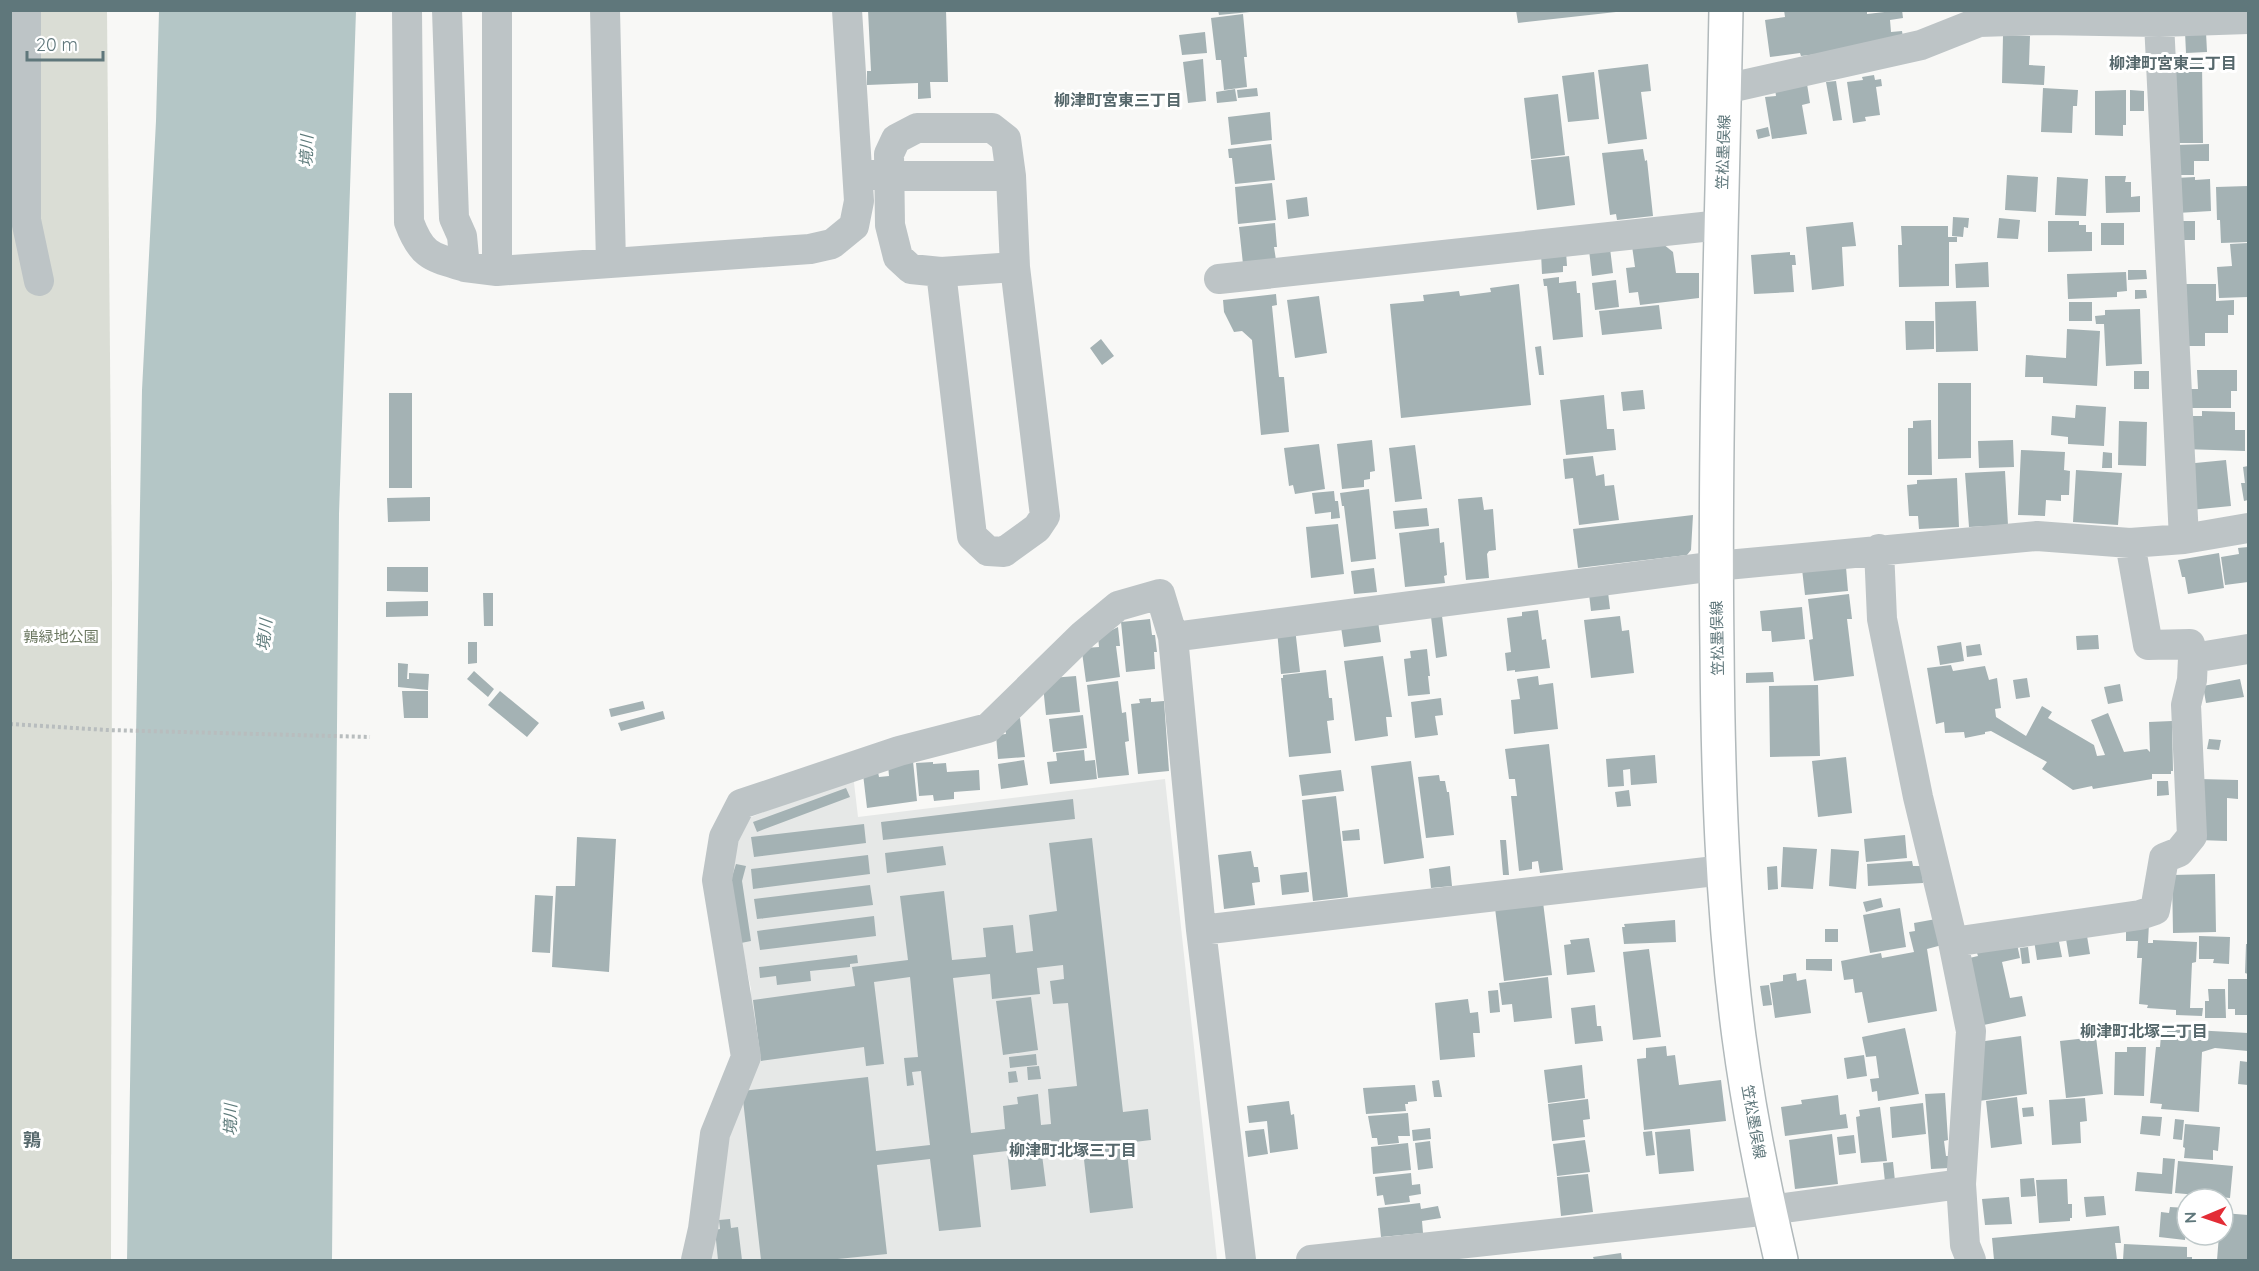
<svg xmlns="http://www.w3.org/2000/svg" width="2259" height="1271" font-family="Quicksand,'Noto Sans JP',sans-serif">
<rect width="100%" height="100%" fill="#f8f8f6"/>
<path fill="#e6e8e7" d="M853,774L858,817L1165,779L1217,1260H706L721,1130L750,1059L751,989L728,881L734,850L749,818Z"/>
<path fill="#daddd5" d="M10,11H107L112,585L111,1260H11Z"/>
<path fill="#b4c6c6" d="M159,11H356L339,514L332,1260H127L142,390L156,121Z"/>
<path fill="#a4b2b4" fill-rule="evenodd" d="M868,10H946L948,82H930L931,98L918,99V83L867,85V71H871Z
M1218,10H1250V12L1219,15Z
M1516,10H1616V12L1518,23Z
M1784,10H1867V14L1902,10L1903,18L1890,20L1891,32L1902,31L1904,44L1801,56L1800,53L1770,57L1765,20L1785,17Z
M1243,14L1247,57H1244L1247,87L1224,90L1221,60H1216L1211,18Z
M1205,32L1207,53L1182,55L1179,35Z
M2185,32H2206L2207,52L2186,53Z
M2003,35L2030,36L2029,65L2045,66L2044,85L2002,83Z
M1203,59L1206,101L1188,103L1183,62Z
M2202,62L2203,143H2171L2170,63Z
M1648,64L1651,91L1641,92L1647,139L1608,144L1598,70Z
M1594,72L1599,119L1568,122L1562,76Z
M1874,75L1875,80L1881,79L1882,86L1876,87L1880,115L1865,117L1866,121L1853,123L1847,82L1863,80L1862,77Z
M1836,81L1842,120L1833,121L1826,82Z
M1807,84L1810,103L1802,105L1807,134L1772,139L1765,97L1776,96L1775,89Z
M1257,88L1258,96L1238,98L1237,90Z
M2043,88L2078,90L2077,106H2073L2072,133L2041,132Z
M1235,89L1237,101L1217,103L1216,92Z
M2126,90V125H2123V136L2095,135V91Z
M2130,90L2144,91V111H2130Z
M1558,94L1565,155L1531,159L1524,98Z
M1270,112L1272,140L1231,145L1228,117Z
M1768,127L1770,136L1758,139L1756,130Z
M1271,144L1275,180L1235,184L1232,158H1229L1228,149Z
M2209,144V161H2194V175H2177L2175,145Z
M1643,149L1645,161L1647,160L1653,216L1617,220L1616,214L1610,215L1602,153Z
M1569,156L1575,205L1537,210L1531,160Z
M2007,175L2038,177L2036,212L2005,210Z
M2105,176H2126L2125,182H2131V197L2140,196V212L2106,213Z
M2057,177L2088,179L2086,216L2055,215Z
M2195,177V180L2210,179L2211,211L2177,213L2176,178Z
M1272,183L1276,220L1238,224L1235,187Z
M2248,186V242L2221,243L2220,220H2217L2216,187Z
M1307,197L1309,216L1288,219L1286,200Z
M1953,217L1969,218L1968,228L1964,227L1963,237L1952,236Z
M1999,218L2020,220L2018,239L1997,238Z
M2048,221H2079V225H2086V232H2092V251L2048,252Z
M2176,221H2195V240H2176Z
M1853,222L1856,246L1842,247L1844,286L1812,290L1806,227Z
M1275,223L1277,247H1274L1276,260L1243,264L1239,227Z
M2101,223H2124V245H2101Z
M1901,226H1948V237H1957V242H1949V286L1899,287L1898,245H1902Z
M2248,243V297L2219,298L2217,267L2232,266L2230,244Z
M1663,244L1673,252L1676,273H1699V298L1640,305L1638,292L1629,293L1626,268L1635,267L1632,246Z
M1610,248L1613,273L1592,276L1589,250Z
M1566,251L1567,266H1563V272L1542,274L1541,253Z
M1790,252V255H1795L1796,265H1792L1794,292L1754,294L1751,255Z
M1988,262L1989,287L1956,288L1955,264Z
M2128,270H2146L2147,279L2128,280Z
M2126,272L2127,291L2117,292V297L2068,299L2067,274Z
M1559,277V283L1576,281L1577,293H1580L1583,337L1553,340L1547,286H1544L1543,279Z
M1616,280L1619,307L1595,310L1592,283Z
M1519,284L1531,405L1401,418L1390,304L1424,301L1423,295L1459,291L1460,296L1491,292L1490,288Z
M2179,284H2216V301L2234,300V315H2228V333H2205V346H2182Z
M2135,290H2146L2147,298L2135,299Z
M1276,294L1277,305L1272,306L1279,377H1284L1289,432L1261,435L1252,340L1242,331L1234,332L1224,312L1223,300Z
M1319,296L1327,353L1295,358L1287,300Z
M1976,301L1978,351L1936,352L1935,302Z
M2069,302H2092V321H2069Z
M1659,305L1662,329L1602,335L1599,311Z
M2140,309L2142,364L2106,366L2104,324H2096L2095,316L2105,315V310Z
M1905,321H1934V349L1906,350Z
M2067,329L2100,331L2097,386L2043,383V377H2025L2026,355L2066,358Z
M1101,339L1114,356L1102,365L1090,348Z
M1541,346L1544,375H1539L1535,347Z
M2197,370H2237V391H2231V408H2182V389H2198Z
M2134,371H2149V389H2134Z
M1938,383H1971V458L1938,459Z
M1643,390L1645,409L1623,411L1621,392Z
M389,393H412V488H389Z
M1604,395L1607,429H1614L1616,450L1566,455L1560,400Z
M2076,405L2106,407L2104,446L2068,444V437L2051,435L2052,416L2075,418Z
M2202,411L2235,412V430H2245V451L2183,449L2184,416H2202Z
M1931,420L1932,475H1908V428H1913V421Z
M2119,421L2147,422L2146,466L2118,465Z
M1372,440L1375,471L1370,472V479L1364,480V487L1342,489L1337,444Z
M2013,440L2014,467L1979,468L1978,441Z
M1319,444L1325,489L1295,494L1293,485L1289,486L1284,448Z
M1415,445L1422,499L1395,502L1389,448Z
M2021,450L2065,452L2064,470L2070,471L2069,495H2061V501L2046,500L2045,516L2018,515Z
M2103,452L2112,453V468H2102Z
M1593,456L1596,476L1604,474L1605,486L1614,485L1619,520L1579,525L1573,478L1565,479L1563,459Z
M2226,460L2231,506L2190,510L2185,464Z
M2248,466V500L2244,501L2241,483H2245L2243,467Z
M2076,470L2122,473L2118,525L2073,522Z
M2005,471L2008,525L1969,527L1965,473Z
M1957,478L1959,527L1919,529L1918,516H1909L1907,485L1917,484V480Z
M1369,489L1376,559L1351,562L1344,506H1342L1340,493Z
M1334,491L1335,501H1338L1340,518L1331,519V512L1315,514L1312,493Z
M430,497V521L388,522L387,498Z
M1482,497L1484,510L1493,509L1496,550L1489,551L1487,554L1489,578L1466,580L1458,499Z
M1427,508L1429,526L1395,529L1393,511Z
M1693,515L1691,550L1687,555L1578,568L1573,529Z
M1338,524L1344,574L1311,578L1306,527Z
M1439,528L1440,543L1444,542L1447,575L1444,576L1445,583L1405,587L1399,533Z
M2248,547V582L2225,585L2221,557L2239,554L2238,548Z
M2219,553L2224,588L2188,594L2185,577H2182L2178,560Z
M387,567H428V592L387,591Z
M1846,567L1848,591L1805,595L1802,569Z
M1374,568L1377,592L1354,594L1351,571Z
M1608,592L1610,609L1591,611L1589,594Z
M483,593H493V626H484Z
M1849,594L1852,619H1847L1854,676L1814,681L1809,640L1813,639L1808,599Z
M428,601V616L386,617V602Z
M1802,607L1805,639L1772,642L1771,631H1762L1760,611Z
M1538,610L1542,640L1546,639L1550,668L1515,672V670L1507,671L1505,653L1511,652L1507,618L1522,616V612Z
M1442,616L1447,656L1436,658L1431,617Z
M1620,616L1622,631L1629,630L1634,673L1591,678L1584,620Z
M1150,619L1152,635H1155L1157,652H1154L1155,669L1126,672L1121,622Z
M1378,621L1381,642L1344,647L1341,627Z
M1118,627L1120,646H1116L1120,677L1086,682L1082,652L1085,648L1099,647L1098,637Z
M1295,628L1300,672L1281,674L1277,630Z
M2098,635L2099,649L2077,650L2076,636Z
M468,642H477V663L468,664Z
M1961,642L1964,661L1940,665L1937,646Z
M1980,644L1982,655L1967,657L1966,646Z
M1427,649L1430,676H1428L1430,694L1408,696L1404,659L1411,658L1410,651Z
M1383,656L1392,717H1386L1388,736L1355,741L1344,661Z
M398,663L408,664L407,679H409V673L429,674L428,690L398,687Z
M1951,665L1953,671L1985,666L1989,680L1997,678L2001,708L1995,709L1996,717L2026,736L2042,706L2052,712L2048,718L2094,745L2097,756L2105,755L2091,720L2108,713L2124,752L2147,749L2150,752L2149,722L2172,721L2173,771H2171V774H2152V779L2093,789L2092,786L2073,790L2042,769L2047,762L1991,731L1985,732V734L1965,738L1964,732L1945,733L1944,722L1936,724L1927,668Z
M1326,670L1329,698H1332L1334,720L1327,721L1331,753L1289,757L1281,678H1283V675Z
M474,671L494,689L488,697L467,679Z
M1773,672L1774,682L1746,683V673Z
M1076,676L1080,712L1046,715L1043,686L1051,678Z
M1538,676L1539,685L1553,683L1558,729L1514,734L1511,700L1520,699L1517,679Z
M2027,678L2030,697L2016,699L2013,680Z
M2240,679L2244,697L2206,703L2203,686Z
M1118,681L1122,713L1126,712L1129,741L1125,742L1129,775L1098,778L1087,685Z
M2120,684L2123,701L2108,704L2104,687Z
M1818,685L1820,756L1770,757L1769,686Z
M402,691H428V718H404Z
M500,691L539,723L527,737L488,705Z
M1151,698V702L1164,701L1169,771L1138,774L1131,704L1140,703L1139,699Z
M1441,698L1443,715L1435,716L1438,735L1415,738L1411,702Z
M643,701L645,709L611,717L609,709Z
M663,711L665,719L621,731L618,723Z
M1083,715L1087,748L1053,752L1049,719Z
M1020,718L1025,757L998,759L996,735L1006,734L1005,729L1015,719Z
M2209,739L2221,740L2219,750L2207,749Z
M1549,744L1563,870L1540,873L1538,861L1532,862V869L1519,871L1511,796H1517L1515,779H1509L1505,749Z
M1084,750L1085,761L1095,760L1097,779L1050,784L1047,762L1057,761L1056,753Z
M1655,755L1657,783L1631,785L1630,769L1623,770L1624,786L1608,787L1606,759Z
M1846,757L1852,813L1818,817L1812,761Z
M1024,760L1028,785L1001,789L998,764Z
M913,761L917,801L867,808L863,774L878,772L879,777L889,776L888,765Z
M1411,761L1424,858L1384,864L1371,766Z
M933,762V764L946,763L947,772L979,770L980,790L954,792V799L934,801L933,795L919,796L916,763Z
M1341,770L1344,791L1302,796L1299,775Z
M1439,775L1440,781H1445L1447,792H1449L1454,835L1426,838L1418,777Z
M2199,779L2238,780V799L2227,798V841L2199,840Z
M2157,781H2168L2169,795L2157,796Z
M846,788L850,797L757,832L753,822Z
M1629,790L1631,806L1617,807L1615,792Z
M1336,796L1348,897L1313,901L1302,800Z
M1073,799L1075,819L883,840L881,822Z
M864,824L866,843L754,857L751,837Z
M1359,829L1360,840L1343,841L1342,831Z
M1905,835L1907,858L1866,862L1864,839Z
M577,837L616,839L609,972L552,967L556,886H575Z
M1092,838L1123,1112L1148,1109L1151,1140L1126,1143L1133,1208L1090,1213L1082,1142L1041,1147L1046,1186L1011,1190L1007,1151L973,1155L981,1227L939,1231L930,1159L877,1165L887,1254L828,1260H761L742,1091L868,1077L876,1151L930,1145L921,1071L912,1072L914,1085L907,1086L904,1058L918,1057L910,977L874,982L884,1064L866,1066L864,1047L761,1061L753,1000L855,986L852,967L908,960L900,896L944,891L952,960L986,957L983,928L1013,925L1016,953L1033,951L1029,915L1057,911L1049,843ZM1063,965L1064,979L1050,981L1053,1004L1068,1003L1077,1086L1048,1089L1051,1124L1041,1125L1038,1094L1017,1097L1018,1104L1003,1106L1005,1129L971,1133L953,978L990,974L992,999L1040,994L1037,968Z
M1500,840H1506L1509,875H1503Z
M943,846L946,865L887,873L885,853Z
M1783,847L1817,849L1813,889L1781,887Z
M1831,849L1859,851L1856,889L1829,886Z
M1251,851L1254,867H1258L1260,882L1252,883L1255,905L1224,909L1218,855Z
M868,855L870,874L753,889L751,869Z
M1912,861L1913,866H1922L1923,883L1868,886L1867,864Z
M736,864L746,866L742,881L751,941L741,943L731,880Z
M1450,866L1452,886L1431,888L1429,869Z
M1777,866L1778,889L1768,890L1767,867Z
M1307,872L1309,892L1282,895L1280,875Z
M2215,874L2216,932L2173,933L2172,875Z
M870,885L873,905L757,919L754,899Z
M535,895L553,896L550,953L532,952Z
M1881,898L1883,907L1866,912L1863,902Z
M1543,902L1552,975L1504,981L1495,908Z
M1900,908L1906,947L1870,953L1863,915Z
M874,916L876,936L760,950L757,931Z
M1936,919L1942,945L1927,949L1937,1011L1868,1023L1862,992L1855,993L1853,979L1844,980L1841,961L1881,953L1882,958L1914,952L1909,932L1915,931L1914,923Z
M1675,920L1676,942L1624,944L1622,927H1625L1624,924Z
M2149,923L2148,943H2153V940L2197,942L2196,962L2192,963L2190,1008H2203L2202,1016L2176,1015V1010L2147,1008L2148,1005L2139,1004L2142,958H2137L2138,941H2126V928Z
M1825,929H1838V942H1825Z
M2087,936L2090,954L2069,957L2066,939Z
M2199,936L2230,937L2229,964L2213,963L2214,959H2199Z
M2058,937L2062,957L2037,960L2034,940Z
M1589,938L1595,972L1567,975L1564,945L1571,944L1570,940Z
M2017,944L2020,958L2002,962L2010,998L2022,996L2026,1016L1979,1026L1965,959L1978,956L1977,953Z
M2246,944H2248V974L2245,973Z
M2028,947L2030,963L2022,964L2020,948Z
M1649,949L1661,1037L1633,1040L1623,952Z
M857,955L858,963L850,964V967L810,971L811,981L777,985L776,976L760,978L759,967Z
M1806,959H1832V971L1806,970Z
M1796,973L1797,981L1806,979L1811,1013L1775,1018L1770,983L1783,981V975Z
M1548,977L1552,1018L1514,1022L1512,1004L1502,1005L1499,983Z
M2228,979H2248V1015H2235V1009H2228Z
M1769,985L1772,1005L1763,1006L1760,986Z
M2208,989H2225L2226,1018H2205V1001H2209Z
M1498,990L1500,1012L1490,1013L1488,991Z
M1031,997L1038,1050L1003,1055L996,1001Z
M1468,999L1470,1013L1478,1012L1480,1033H1473L1475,1057L1440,1060L1435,1003Z
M1595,1005L1597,1026H1601L1603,1041L1575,1044L1571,1008Z
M2134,1026L2135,1034L2119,1036L2118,1027Z
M1905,1028L1919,1094L1878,1101L1877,1091L1872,1092L1870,1079L1879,1078L1876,1056L1866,1057L1862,1037Z
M2175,1029L2248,1033V1051L2215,1048L2202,1052L2199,1112L2161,1109L2162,1104L2150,1103L2156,1047H2160L2161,1035H2167V1031H2175Z
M2021,1036L2027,1094L1979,1101L1978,1042Z
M2096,1037L2103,1094L2066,1098L2060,1041Z
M1666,1046L1667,1056L1675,1055L1679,1085L1721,1080L1726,1121L1644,1130L1637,1059L1646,1058V1048Z
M2127,1047H2146L2144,1096L2114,1095L2115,1052H2127Z
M1036,1054L1037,1065L1010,1068L1009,1057Z
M1864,1055L1867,1076L1847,1079L1844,1058Z
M2240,1061L2248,1062V1085L2238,1084Z
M1582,1065L1585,1098L1548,1103L1544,1070Z
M1039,1066L1041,1079L1028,1080L1027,1067Z
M1016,1071L1018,1082L1009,1083L1008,1072Z
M1439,1080L1442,1097H1434L1432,1081Z
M1415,1085L1417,1101L1408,1102V1104H1405L1406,1111L1366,1114L1363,1088Z
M1945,1093L1948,1140L1944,1141L1946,1156H1949V1168L1931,1169L1925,1094Z
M1838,1095L1840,1115L1846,1114L1848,1128L1785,1136L1781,1107L1802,1104L1801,1100Z
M2017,1097L2022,1144L1991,1148L1986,1101Z
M2085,1098L2087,1121L2080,1122L2081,1143L2052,1145L2049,1100Z
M1588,1099L1590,1119L1583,1120L1585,1137L1552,1141L1548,1104Z
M1289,1101L1291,1115L1294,1114L1298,1149L1270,1153L1267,1121L1249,1123L1247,1106Z
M1923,1103L1926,1134L1892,1138L1890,1107Z
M1880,1107L1887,1161L1861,1163L1856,1117L1860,1116L1859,1110Z
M2033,1107L2034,1116L2023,1117L2022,1108Z
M1408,1113L1410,1136H1398L1399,1143L1378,1145L1377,1138H1372L1368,1116Z
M2142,1116L2162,1117L2160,1136L2140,1134Z
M2175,1119L2184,1120L2182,1140L2173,1139Z
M2185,1124L2220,1127L2218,1151L2213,1150V1160L2184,1158L2185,1148L2183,1147Z
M1430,1128L1431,1139L1413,1141L1412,1130Z
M1264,1129L1268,1154L1248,1157L1245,1131Z
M1690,1129L1694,1171L1659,1174L1655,1132Z
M1652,1131L1655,1155L1646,1156L1643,1132Z
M1832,1134L1838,1184L1795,1189L1789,1140Z
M1854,1135L1856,1153L1839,1155L1837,1137Z
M1585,1140L1590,1172L1557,1176L1553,1144Z
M1430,1141L1433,1168L1418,1170L1415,1143Z
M1408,1143L1411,1170L1373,1174L1371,1147Z
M2163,1158L2175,1159L2172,1194L2135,1191L2137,1172L2162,1174Z
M2178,1161L2233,1166L2230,1198L2175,1193Z
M1893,1162L1895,1181L1885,1182L1883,1163Z
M1411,1173L1412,1185L1420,1184L1421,1194L1409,1196L1410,1202L1385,1205L1383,1195L1377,1196L1375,1177Z
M1588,1174L1593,1212L1561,1216L1557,1177Z
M2034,1178L2036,1196L2021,1197L2020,1179Z
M2067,1179L2068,1204H2072V1218H2070V1221L2039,1223L2036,1180Z
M2104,1196L2106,1215L2086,1217L2084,1197Z
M2009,1197L2012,1224L1985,1225L1982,1199Z
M1420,1203L1421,1209L1438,1206L1441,1218L1422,1221L1423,1233L1381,1237L1378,1208Z
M2170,1207L2187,1208L2185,1240L2159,1237L2161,1212L2169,1213Z
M2223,1213L2248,1215V1260H2217L2219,1235H2223Z
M730,1219L731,1228L738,1227L742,1260H718L715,1230L720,1229L719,1220Z
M2119,1226L2121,1243H2115L2117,1260H1994L1992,1238Z
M2124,1244L2187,1247V1257H2192V1260H2123Z
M1621,1253L1622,1260H1594L1593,1257Z"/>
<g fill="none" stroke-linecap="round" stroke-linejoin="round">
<defs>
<path id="major" d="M1726,10C1722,223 1714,435 1717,647C1718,777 1722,908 1739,1037C1749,1112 1764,1187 1781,1260"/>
</defs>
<use href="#major" stroke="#b1b9bb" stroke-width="36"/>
<path stroke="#b8bdbe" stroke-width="4" stroke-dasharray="3 3" stroke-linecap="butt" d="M10,724L107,730L370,737"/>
<path stroke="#bdc4c6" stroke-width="30" d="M26,10V220L39,281
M407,10L409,222C422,257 432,257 465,267
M447,10L454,218L462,236L465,267L497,271L810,249L832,244L854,226L859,201L847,10
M497,10V271
M605,10L611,263
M2159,22L2184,539
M1725,89L1921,45L1979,22L2042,20L2159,22L2248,19
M858,173L889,176H1011L1015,267L1045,516L1037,528L1004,552L988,551L972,536L941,272
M1011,176L1006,139L992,128H917L896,139L889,154L890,225L898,257L911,269L941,272L1015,267
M1219,279L1721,225
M1879,549L1882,619L1918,797L1953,942L1971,1031L1961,1184L1965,1245L1971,1260
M1173,637L1716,566L2037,536L2130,543L2184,539L2248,528
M2193,658L2248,649
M1201,930L1724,870
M1953,942L2140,915L2155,910L2164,858L2179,852L2192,836L2186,705L2192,680L2193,658L2190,644L2148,645L2130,543
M696,1260L703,1229L715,1134L746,1057L717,880L724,837L741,804L899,751L988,728L1083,635L1118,606L1160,594L1173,637L1201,930L1241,1260
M1311,1260L1770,1210L1961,1184"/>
<use href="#major" stroke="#fff" stroke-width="33"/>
</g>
<g text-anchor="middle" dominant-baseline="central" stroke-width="6" stroke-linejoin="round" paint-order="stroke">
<g font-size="15" fill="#5f777b" stroke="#fff">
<text transform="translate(1723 152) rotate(-88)">笠松墨俣線</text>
<text transform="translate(1717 638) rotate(-91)">笠松墨俣線</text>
<text transform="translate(1754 1122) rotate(80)">笠松墨俣線</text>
</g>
<g font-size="15" fill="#6d7963" stroke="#fff">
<text x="61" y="636">鶉緑地公園</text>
</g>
<g font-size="16" font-weight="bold" fill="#56686c" stroke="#fff">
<text x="2173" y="63">柳津町宮東二丁目</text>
<text x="1118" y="100">柳津町宮東三丁目</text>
<text x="2144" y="1031">柳津町北塚二丁目</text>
<text x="1073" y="1150">柳津町北塚三丁目</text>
</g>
<g font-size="16" font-style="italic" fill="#5e7b7b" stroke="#fff">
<text transform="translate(306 151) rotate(-88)">境川</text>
<text transform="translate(264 635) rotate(-84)">境川</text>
<text transform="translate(230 1120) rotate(-89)">境川</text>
</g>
<g font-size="18" font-weight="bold" fill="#56686c" stroke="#fff">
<text x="32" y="1139">鶉</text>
</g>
</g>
<rect width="2259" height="1271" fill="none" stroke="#5f777b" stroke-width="24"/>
<g transform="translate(2205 1217) rotate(268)"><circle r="28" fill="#ffffff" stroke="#bfc9ca" stroke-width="1.5"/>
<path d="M0-4.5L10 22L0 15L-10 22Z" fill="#e32c36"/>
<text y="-9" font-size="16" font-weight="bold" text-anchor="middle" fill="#5f777b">N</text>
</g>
<path d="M27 51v9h76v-9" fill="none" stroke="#5f777b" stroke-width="3"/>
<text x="36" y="51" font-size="18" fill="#5f777b" stroke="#ffffff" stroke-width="4.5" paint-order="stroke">20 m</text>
</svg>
